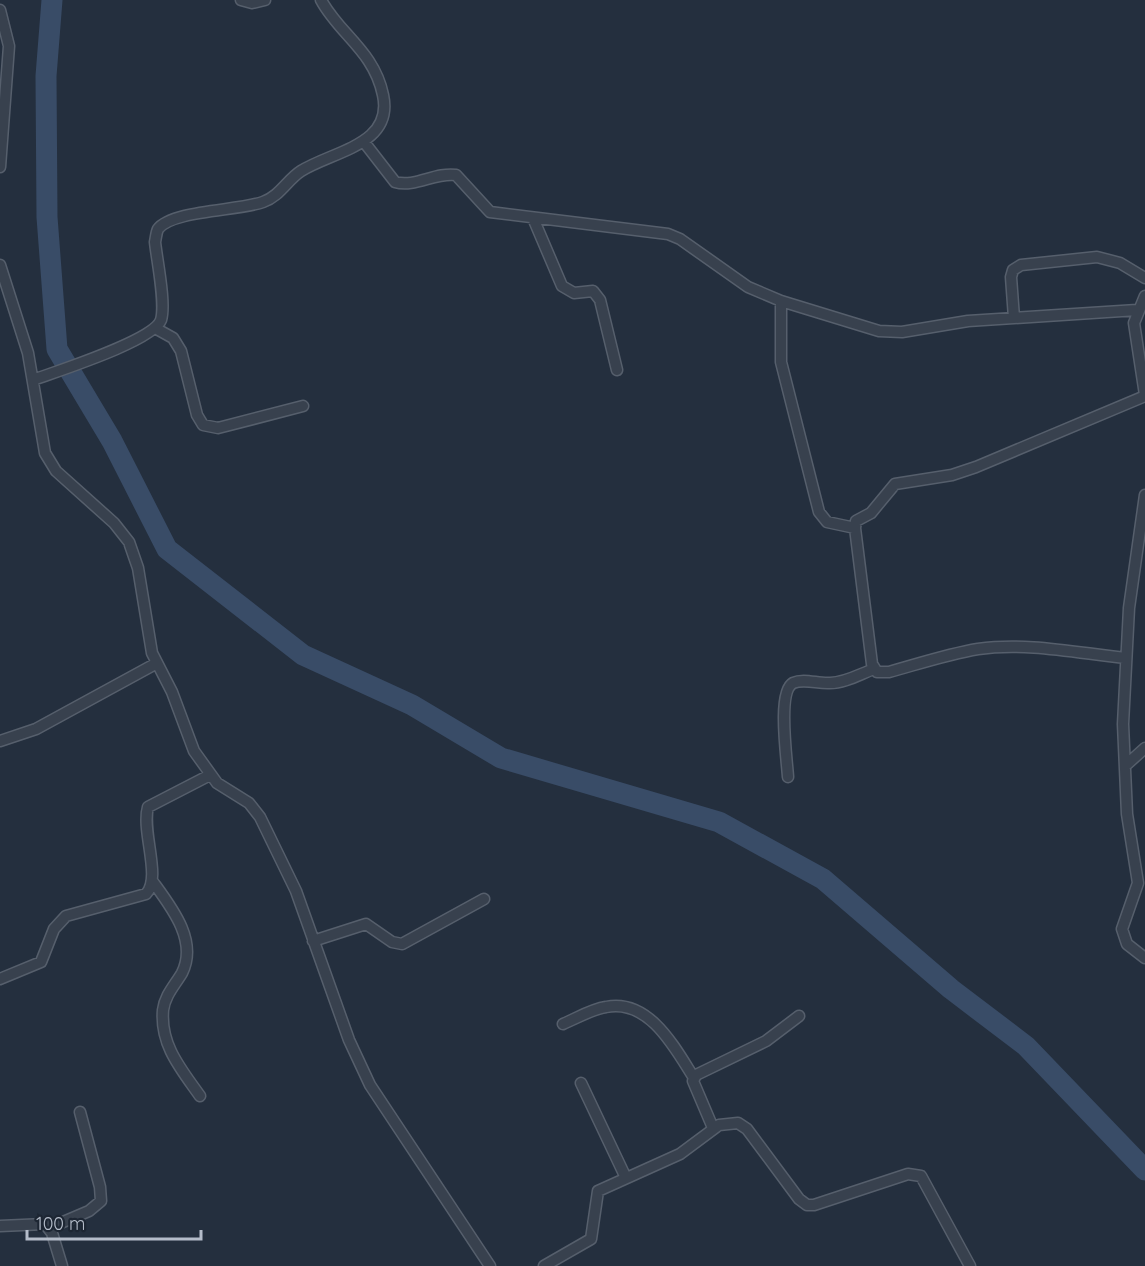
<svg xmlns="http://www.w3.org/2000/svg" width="1145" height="1266" font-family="Quicksand,sans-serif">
<rect width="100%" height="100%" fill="#242f3e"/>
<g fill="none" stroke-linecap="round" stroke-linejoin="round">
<path stroke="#394c67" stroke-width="21" d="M52,0L46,76L47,217L57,349L112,441L167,549L303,655L412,705L501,758L719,822L823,879L951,989L1026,1046L1145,1170"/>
<defs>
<path id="street" d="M241,0L252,3L265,0
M0,10L9,46L0,167
M364,142L395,182C415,188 435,172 456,175L490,212L668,234L680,239L748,287L781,301L879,331L902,332L968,321L1137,310
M533,218L562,286L574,293L593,291L600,300L617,370
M0,265L28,353L45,453L56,471L114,523L129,542L138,568L152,653L172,692L194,751L217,783L249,803L260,817L296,891L349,1040L370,1085L490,1266
M1145,296L1134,323L1145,395
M781,301V362L819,512L827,522L855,528
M1014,318L1011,277L1013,270L1021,265L1097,257L1120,263L1145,278
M155,328L173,338L181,351L197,415L203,425L218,428L303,406
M33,380C57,371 153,341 161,320C166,303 157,261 155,242C156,238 156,233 158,229C172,210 239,211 263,202C280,196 287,180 301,171C333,151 394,145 383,95C374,51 339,34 321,0
M1145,495L1129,608L1123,724L1127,814L1138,883L1122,929L1127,944L1145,958
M1126,658C1077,653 1027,642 978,649C948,654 918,664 889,672H877L872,664L855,528L856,521L871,513L895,484L952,475L976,467L1145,396
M0,741L36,729L157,663
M1125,766L1145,748
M788,777C787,759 777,692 793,683C804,678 818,684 830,683C845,683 860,674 874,669
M153,882C172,908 198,941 182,973C175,985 165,995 163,1010C160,1045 181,1069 200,1096
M313,941L366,924L392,942L402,944L484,899
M0,979L41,962L54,929L66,916L146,894C162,878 141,831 148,807L210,775
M563,1024C577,1018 592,1009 606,1007C649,998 675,1048 694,1078
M581,1083L626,1178
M713,1128L693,1081L696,1075L766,1041L799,1016
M0,1226L45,1224L52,1233L62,1266
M49,1228L89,1211L101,1201L100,1187L80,1112
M544,1266L591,1239L598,1191L680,1154L719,1125L738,1123L747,1129L799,1199L807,1205H814L908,1174L921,1176L970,1266"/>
</defs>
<use href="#street" stroke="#565f6c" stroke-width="13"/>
<use href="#street" stroke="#38414e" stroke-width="10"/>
</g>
<path d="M27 1230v9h174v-9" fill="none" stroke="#b4bcc9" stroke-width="3"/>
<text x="36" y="1230" font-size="18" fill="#b4bcc9" stroke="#1d2633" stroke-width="4.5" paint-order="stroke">100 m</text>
</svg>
